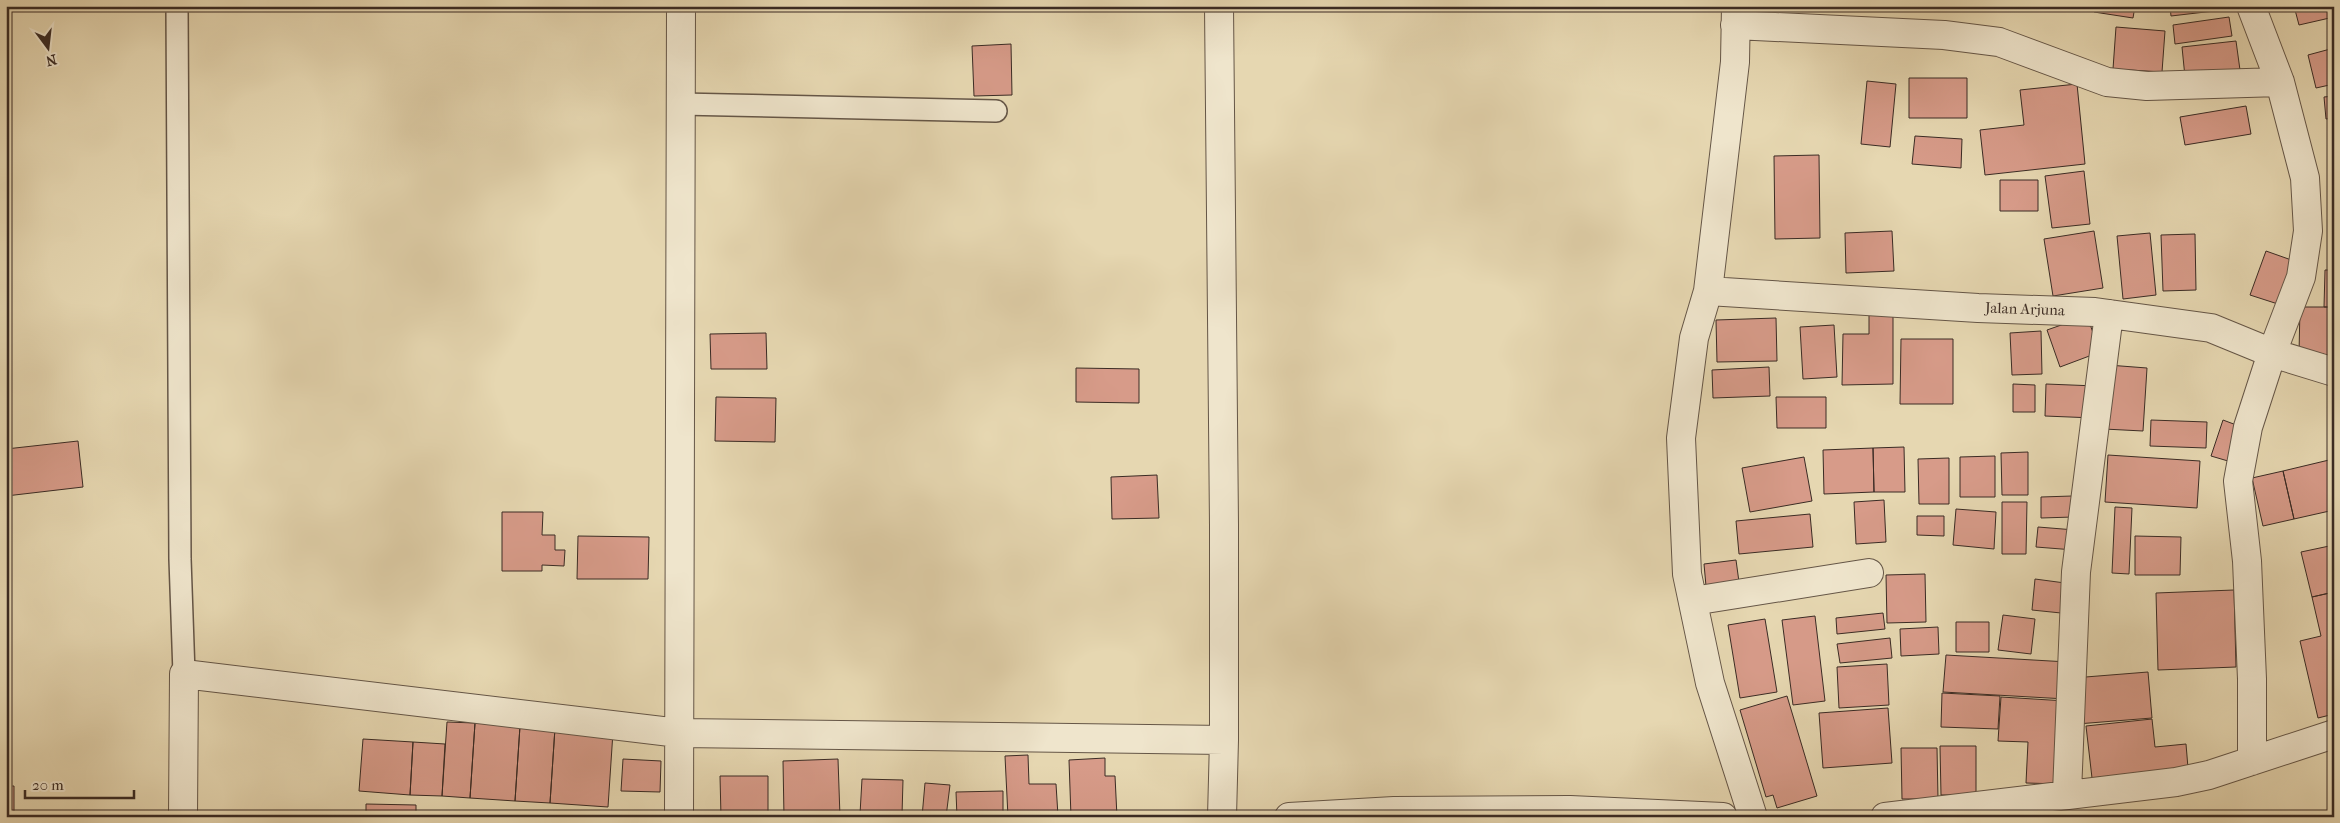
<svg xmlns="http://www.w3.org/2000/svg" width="2340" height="823" font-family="'IM FELL French Canon',serif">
<rect width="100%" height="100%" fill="#e6d7b1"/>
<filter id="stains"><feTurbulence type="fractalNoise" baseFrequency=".004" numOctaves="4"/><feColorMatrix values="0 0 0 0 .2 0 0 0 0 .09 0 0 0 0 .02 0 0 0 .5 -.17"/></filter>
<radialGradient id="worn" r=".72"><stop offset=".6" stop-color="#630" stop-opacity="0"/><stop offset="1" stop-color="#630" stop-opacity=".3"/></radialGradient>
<path fill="#d79b89" stroke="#3a2b24" d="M2095,6H2135L2133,18L2094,12Z
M2170,6H2214V11L2171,16Z
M2294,6H2334V17L2299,25Z
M2229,17L2232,36L2175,44L2173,25Z
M2116,27L2165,31L2162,72L2113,69Z
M2236,41L2240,70L2185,77L2182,47Z
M1011,44L1012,95L974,96L972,46Z
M2334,48V84L2316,88L2308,55Z
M1909,78H1967V118H1909Z
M1867,81L1896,84L1890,147L1861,144Z
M2077,84L2085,164L1985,175L1980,130L2024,125L2020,90Z
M2334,96V118L2326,119L2324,97Z
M2246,106L2251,134L2185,145L2180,117Z
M1915,136L1962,139L1961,168L1912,164Z
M1819,155L1820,238L1775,239L1774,156Z
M2084,171L2090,224L2052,228L2045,176Z
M2000,180H2038V211H2000Z
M2331,189H2334V228Z
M1892,231L1894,271L1846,273L1845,233Z
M2094,231L2103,288L2053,296L2044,239Z
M2150,233L2156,295L2123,299L2117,236Z
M2195,234L2196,290L2163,291L2161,235Z
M2266,251L2297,262L2281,305L2250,295Z
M2325,270H2334V307H2324Z
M2300,307H2334V366H2324V354H2299Z
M1869,314H1893V384L1842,385L1843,334H1869Z
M2087,316L2100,352L2060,367L2047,330Z
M1776,318L1777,361L1717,362L1716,320Z
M1834,325L1837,377L1803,379L1800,327Z
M2041,331L2042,374L2012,375L2010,333Z
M766,333L767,369H711L710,334Z
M1901,339H1953V404H1900Z
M2108,365L2147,368L2143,431L2104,429Z
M1769,367L1770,396L1713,398L1712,370Z
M1076,368L1139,369V403L1076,402Z
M2013,384L2035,385V412H2013Z
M2046,384L2096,386L2094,418L2045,416Z
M716,397L776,398L775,442L715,441Z
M1776,397H1826V428H1777Z
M2151,420L2207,422L2206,448L2150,446Z
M2223,420L2239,426L2228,461L2211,456Z
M78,441L83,487L6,496V449Z
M1904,447L1905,492H1874L1873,448Z
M1873,448L1874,492L1824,494L1823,450Z
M2028,452V495H2002L2001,453Z
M2108,455L2200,461L2197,508L2105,502Z
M1995,456V497H1960V457Z
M1804,457L1812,501L1750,512L1742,468Z
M1949,458V504H1919L1918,459Z
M2329,460L2334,480V510L2294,519L2283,471Z
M2283,471L2294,519L2263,526L2252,478Z
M1157,475L1159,518L1112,519L1111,477Z
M2072,496L2073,517L2041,518V497Z
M1884,500L1886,542L1856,544L1854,502Z
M2002,502H2027L2026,554H2002Z
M2115,507L2132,508L2129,574L2112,573Z
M1956,509L1996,512L1994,549L1953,545Z
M502,512H543L542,535H555V550H565L564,566L542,565V571H502Z
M1810,514L1813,547L1739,554L1736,521Z
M1917,516H1944V536L1917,535Z
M2038,527L2075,530L2074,550L2036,547Z
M578,536L649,537L648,579H577Z
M2135,536L2181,537L2180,575H2135Z
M2334,545V592L2312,597L2301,552Z
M1736,560L1739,582L1706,586L1704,564Z
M1925,574L1926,622L1887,623L1886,575Z
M2035,579L2065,583L2061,613L2032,610Z
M2234,590L2236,667L2158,670L2156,593Z
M2334,592V714L2318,718L2300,641L2321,636L2312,597Z
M1883,613L1885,629L1837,634L1836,618Z
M2003,615L2035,619L2031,654L1998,650Z
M1815,616L1825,701L1793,705L1782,620Z
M1765,619L1777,692L1740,698L1728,625Z
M1956,622H1989V652H1956Z
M1938,627L1939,654L1901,656L1900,629Z
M1890,638L1892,658L1840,663L1837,644Z
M1946,655L2068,662L2066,699L1943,692Z
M1887,664L1889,705L1839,708L1837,667Z
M2148,672L2152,718L2077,724L2073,678Z
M1942,693L2000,696L1998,729L1941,727Z
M1787,696L1817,796L1777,808L1773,795L1766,797L1740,710Z
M2001,697L2066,701L2061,784L2026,783L2028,742L1998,741Z
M1888,708L1892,763L1823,768L1819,713Z
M2152,719L2155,747L2186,744L2188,768L2092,778L2086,726Z
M447,722L475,723L470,798L442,796Z
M475,723L520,726L515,801L470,798Z
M520,726L555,728L550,803L515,801Z
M555,728L613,732L608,807L550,803Z
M363,739L413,742L410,795L359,791Z
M413,742L445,744L442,796L410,795Z
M1940,746H1976V795H1941Z
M1901,748H1937L1938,799H1902Z
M1028,755L1029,784H1056L1058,816L1008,817L1005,756Z
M1105,758V776H1115L1117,817H1071L1069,760Z
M623,759L661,761L660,792L621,791Z
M838,759L840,817H784L783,761Z
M720,776H768V817H721Z
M862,779L903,780L902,815L860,814Z
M925,783L950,785L946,817H922Z
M6,786H14V817H6Z
M1003,791V817H957L956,792Z
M366,804L416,805V817H366Z
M463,813L514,814V817H463Z"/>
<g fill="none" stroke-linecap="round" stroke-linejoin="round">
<defs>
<path id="lane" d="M177,6L180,559L184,674
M680,104L996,111"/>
<path id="street" d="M1219,6L1224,525V740L1222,817
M1736,6L1735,62L1708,291L1694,338L1681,438L1687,574L1710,683L1753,817
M2251,6L2280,82L2305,178L2308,231L2301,277L2272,353L2248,427L2238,481L2247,561L2252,679V761
M1735,25L1944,35L1999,42L2107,82L2147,86L2280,82
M1708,291L1978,308L2095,312L2211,328L2272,353L2334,372
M1693,601L1869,573
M2067,793L2076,572L2109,314
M183,817L184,674L679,733L1224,740
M679,817L681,6
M1289,817L1394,811L1570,810L1723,817
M1885,817L2176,782L2209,775L2334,734"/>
</defs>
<use href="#lane" stroke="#655647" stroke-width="24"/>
<use href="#street" stroke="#655647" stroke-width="30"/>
<use href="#lane" stroke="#efe5cc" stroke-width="21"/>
<use href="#street" stroke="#efe5cc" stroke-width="28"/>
</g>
<g text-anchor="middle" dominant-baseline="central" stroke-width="4" stroke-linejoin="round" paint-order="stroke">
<g font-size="15" fill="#3a2b24" stroke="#efe5cc">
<text transform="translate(2025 309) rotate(2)">Jalan Arjuna</text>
</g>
</g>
<rect width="2340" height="823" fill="none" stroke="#e6d7b1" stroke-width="25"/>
<rect x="8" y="8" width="2325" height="808" fill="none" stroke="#3a2b24" stroke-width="2.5"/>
<rect x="12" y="12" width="2315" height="798" fill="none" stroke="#3a2b24"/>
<g transform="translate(48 48) rotate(165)" stroke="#efe5cc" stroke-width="4" paint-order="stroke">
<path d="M0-4L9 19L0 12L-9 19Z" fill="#3a2b24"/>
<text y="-8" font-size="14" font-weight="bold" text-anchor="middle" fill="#3a2b24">N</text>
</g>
<path d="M25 790v8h109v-8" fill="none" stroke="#3a2b24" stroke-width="2.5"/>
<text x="32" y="790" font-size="15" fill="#3a2b24" stroke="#efe5cc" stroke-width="4" paint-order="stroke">20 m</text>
<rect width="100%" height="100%" filter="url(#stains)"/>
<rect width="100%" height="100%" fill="url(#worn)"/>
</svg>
